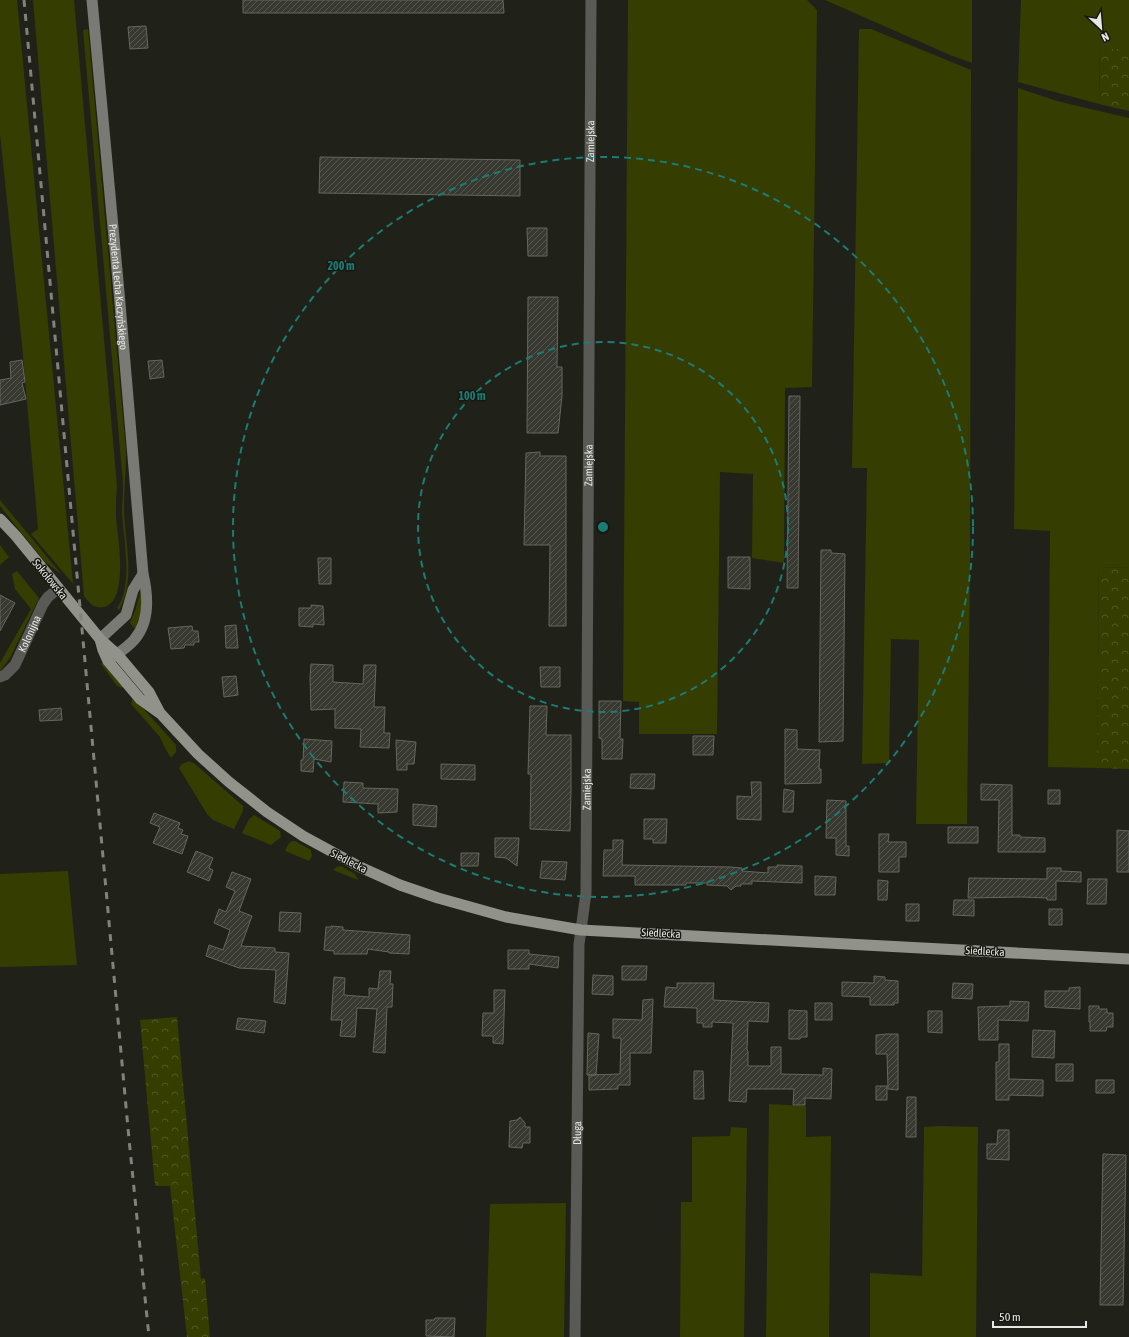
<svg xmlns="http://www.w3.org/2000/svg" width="1129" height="1337" font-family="'Asap Condensed',sans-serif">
<defs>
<pattern id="forest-crowns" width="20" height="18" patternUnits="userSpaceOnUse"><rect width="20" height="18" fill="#353d01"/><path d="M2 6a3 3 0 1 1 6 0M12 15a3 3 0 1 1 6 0" fill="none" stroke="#525926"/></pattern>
<pattern id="building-hatch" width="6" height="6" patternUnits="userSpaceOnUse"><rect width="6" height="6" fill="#383a32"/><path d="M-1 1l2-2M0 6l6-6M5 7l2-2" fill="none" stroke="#555650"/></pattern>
</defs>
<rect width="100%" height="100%" fill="#20221a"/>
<path fill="#353d01" d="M0,0H17L73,584L31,534L38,529L22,345L0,134Z
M33,0H74L117,486C116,497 116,507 116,517C118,537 129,601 104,607C95,609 89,603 84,596Z
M628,0H807L817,10L812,387L785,388L784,563L752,558L753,474L720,472L717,734H639V702L623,701Z
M825,0H972V63L950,55Z
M1021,0H1129V49H1100L1099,104L1018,82Z
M88,29L126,451C126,471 124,490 124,510C125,543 136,580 119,610L117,608C133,586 124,541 122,514C122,504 123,494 123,483L83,30Z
M859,29H871L971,70L970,572L967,824H916L919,640L891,639L889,763L862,764L867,468H852Z
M1018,88L1057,101L1129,118V568L1099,567L1097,768L1048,767L1050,531L1014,529Z
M0,500L62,575L43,560L0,506Z
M0,545L9,557L0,565Z
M17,571L39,598L10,658L0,671V663L31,609L15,589L12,574Z
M141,590L142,609L135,629L130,623L135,611Z
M103,662L123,686L122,688L117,686L101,664Z
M133,697L176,745V752L171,758L164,746L160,737L131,704Z
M189,761L195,764L243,806V811L234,829L213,820L207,814L179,768L182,764Z
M254,815L280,831L281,837L271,845L242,833L249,819Z
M292,841H295L311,850L312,856L309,861L285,851L289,843Z
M341,866L355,874L358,880L333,870L337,867Z
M68,871L77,965L0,967V874Z
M769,1104L806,1106V1137L831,1136L829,1337H766Z
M941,1126L978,1127L976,1337H870V1273L922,1276L924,1127Z
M731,1127L747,1128L744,1337H680L681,1202H692V1137L730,1136Z
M566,1203L564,1337H486L490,1204Z"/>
<path fill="url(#forest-crowns)" d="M1100,49H1129V111L1099,104Z
M1099,567L1129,568V769L1097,768Z
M177,1017L201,1279L205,1278L210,1337H187L170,1186H155L140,1020Z"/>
<path fill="url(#building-hatch)" stroke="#65675e" d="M243,0H503L504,13H243Z
M146,26L148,48L130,49L128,27Z
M320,157L520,160V196L319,193Z
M527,228H547V256H528Z
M528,297H558L557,367H562V396L558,433H527Z
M22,360L25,382L22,383L26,399L0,405V380L11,378L10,362Z
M162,360L164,377L150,379L148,361Z
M789,396H800L798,588H787Z
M540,452V456H566V626H549L550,545H524L526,453Z
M821,550H831V553L845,554L843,741L819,742Z
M728,557H750V589L728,588Z
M318,558H331V584H319Z
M0,595L15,603L0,631Z
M311,605L323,606L324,625L313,624V627L299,626V608H311Z
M236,625L238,648H226L225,626Z
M192,626L193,631H198L199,642H194V645H185L184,648L171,649L168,628Z
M311,664L333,665V682L363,684L364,665H376L374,707H385L384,733H390L389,748L360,747L361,729L335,728V709L311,710L310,677Z
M540,667H560V687H541Z
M236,676L238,695L224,697L222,677Z
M599,701H621L620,739H623L622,759H602V739L599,738Z
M530,706H547L546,735H571V790L570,831L530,829L531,774H528Z
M61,708L62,720L40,721L39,710Z
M785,729L797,730V749L820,750L819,769H821V783L785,784Z
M693,736H714L713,755H693Z
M304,739L332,741L331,762L314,759L313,772L301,771V760H303Z
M396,740L416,742L414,764H407V770H397Z
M441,764L475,765V780L441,779Z
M631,774H655L654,789L630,788Z
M344,782L363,783V788L398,789L397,812L378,813V804L343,802Z
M751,782H761V820L737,819V796L752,797Z
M981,784L1012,785V835H1020V837L1045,838V852H998L999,800H981Z
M784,789L794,791L793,812H783Z
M1048,790H1060V804H1048Z
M827,800L846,801V846H849V856L836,855V838H826Z
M413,804L437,806L436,827L413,825Z
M154,813L180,823L178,828L183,830L181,834L188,836L182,854L153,843L160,827L150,823Z
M644,819H667L666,843H653V839H644Z
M948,827H978V843H948Z
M1117,830L1129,831V872H1117Z
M879,834H889L888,842H906V857H899V872H879Z
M495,838H519L517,866L506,858L495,857Z
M613,840H623L622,865L730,867L742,868V871L768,873V867H777V865L802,866V883L752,881V884H741V886H736L731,890L727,886L707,885V883H686V885H635V876H603L604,850H613Z
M196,851L213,858L209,868L213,870L209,881L187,872Z
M461,853H479L478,866H461Z
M542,861L567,862L565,880L540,878Z
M1047,868H1061V871L1081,872V882L1056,881V900H1047V898L1022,897L968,898L969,878L1047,879Z
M232,872L251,879L239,911L252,916L241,946L275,948V952L289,953L285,1004L274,1002L276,970L239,968L206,956L209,945L223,950L230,930L214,923L219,909L226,912L235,891L226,887Z
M815,876L836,877L835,895H815Z
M1088,879H1107L1106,904H1087Z
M878,880L888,881L887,900H878Z
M954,900H974V916L953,915Z
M906,904H919V921H906Z
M1049,909H1062V925H1049Z
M280,912L301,913L300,932L279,931Z
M331,926L343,927V930L410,935L409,954L389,953V952L368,949L367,954H334V951L324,950L326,927H331Z
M508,950H529V954L559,957L558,968L529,964V969H508Z
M622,966H647L646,980H622Z
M380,971H391L390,984H393L392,1007H387L385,1053L373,1052L377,1009L357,1008L355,1037L340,1036L342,1020H331L334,977L345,978L344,995L369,997V988L378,989Z
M593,975L613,976V995L592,994Z
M874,976L885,977V980L898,981V1003H894V1005H870V997L842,996V982L874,983Z
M677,983H714L713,1000L769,1003L768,1022L748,1021L747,1050L748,1051V1066H771V1047H781V1074L823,1075V1068L832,1069L831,1099L805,1098V1105H793L794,1089H747L746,1102L729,1101L733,1023L712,1022V1027H703V1023H697V1008L664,1007L666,987L677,988Z
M953,983L973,984L972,999L952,998Z
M1080,987V1009L1045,1007V991H1069V988Z
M494,990H505L503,1044L493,1043V1036H482L483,1013H494Z
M653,999L651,1053H630V1085H618V1089L589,1090V1075L620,1074L621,1038H613V1019L642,1020L643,1000Z
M1010,1001L1029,1002L1028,1021L998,1020V1040H979L978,1007L1010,1006Z
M815,1003H832V1020H815Z
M1089,1006H1099V1009H1107V1013H1113V1027H1107L1106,1031H1090V1022H1089Z
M789,1010L807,1011V1037H801L800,1039H789Z
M928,1011H942V1033L928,1032Z
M238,1018L266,1021L264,1033L236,1029Z
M1033,1030L1055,1031L1054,1058L1032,1057Z
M588,1033L599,1034L596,1075H587Z
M887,1034H898V1090L888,1089L887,1054H876V1035Z
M999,1044H1009V1079L1043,1080V1096L1009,1095V1100H996V1062H999Z
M1056,1064H1073V1081H1056Z
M694,1071H703L704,1099H694Z
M1096,1080H1114V1093H1096Z
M876,1086H887V1100H876Z
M907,1097H916V1137H906Z
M520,1117L525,1123V1127H530V1143H523L522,1148L509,1147L510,1121L517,1120Z
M998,1130H1009V1160L987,1159V1144H997Z
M1103,1154L1126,1155L1123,1305H1100Z
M435,1318H455L454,1337L426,1336V1320H434Z"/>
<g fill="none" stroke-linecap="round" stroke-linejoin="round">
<g stroke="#595a56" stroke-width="11">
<path id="s1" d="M0,677L5,675L15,665L43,604L48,597L58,589"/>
<path id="s2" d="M581,930L586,893L591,0"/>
</g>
<path stroke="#595a56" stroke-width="11" id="s3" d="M575,1337L579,944L581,930"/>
<g stroke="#787a73" stroke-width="11">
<path id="s4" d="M92,0L119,292L143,574C148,595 150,622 134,640C127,648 117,654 109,660"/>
<path d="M100,639L126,615L133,590L143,574"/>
</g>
<path stroke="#91938a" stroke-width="11" d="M0,519L16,536L100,639L117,654L149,692L160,713
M100,639L103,650L108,661L140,699L161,714L198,754L229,782L267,812L303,836L360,867L400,885L438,898L506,917L581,930L1129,959"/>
<path stroke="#80827b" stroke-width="3" stroke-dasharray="7 7" stroke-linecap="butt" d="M24,0L129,1139L149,1337"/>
</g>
<g fill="none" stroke="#1a7c74" stroke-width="2" stroke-dasharray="7 5">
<circle cx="603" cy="527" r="185"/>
<circle cx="603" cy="527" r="370"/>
</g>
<g text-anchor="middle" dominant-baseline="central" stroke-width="3" stroke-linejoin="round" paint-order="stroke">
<g font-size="11" fill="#e7e8e3" stroke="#171811">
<text stroke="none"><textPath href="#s2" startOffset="789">Zamiejska</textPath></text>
<text stroke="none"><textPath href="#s4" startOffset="288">Prezydenta Lecha Kaczyńskiego</textPath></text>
<text stroke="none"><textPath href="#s2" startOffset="465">Zamiejska</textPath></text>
<text transform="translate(50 579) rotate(51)">Sokołowska</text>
<text stroke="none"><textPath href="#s1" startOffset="54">Kolonijna</textPath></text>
<text stroke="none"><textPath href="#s2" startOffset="141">Zamiejska</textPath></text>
<text transform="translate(349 861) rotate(27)">Siedlecka</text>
<text transform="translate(661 933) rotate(3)">Siedlecka</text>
<text transform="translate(985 951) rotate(3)">Siedlecka</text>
<text stroke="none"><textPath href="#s3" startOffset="204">Długa</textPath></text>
</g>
</g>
<circle cx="603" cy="527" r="6" fill="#1a7c74" stroke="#171811" stroke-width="2"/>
<g font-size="12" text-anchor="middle" font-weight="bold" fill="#1a7c74" stroke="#171811" stroke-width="3" stroke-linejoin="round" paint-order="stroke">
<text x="341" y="270">200 m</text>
<text x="472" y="400">100 m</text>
</g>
<g transform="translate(1101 28) rotate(154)" stroke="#171811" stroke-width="3" paint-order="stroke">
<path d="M0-3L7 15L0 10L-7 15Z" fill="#e7e8e3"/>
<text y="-6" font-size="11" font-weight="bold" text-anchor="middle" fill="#e7e8e3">N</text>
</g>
<path d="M993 1321v6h93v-6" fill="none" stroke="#e7e8e3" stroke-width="2"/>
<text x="999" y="1321" font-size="12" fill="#e7e8e3" stroke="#171811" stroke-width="3" paint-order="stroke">50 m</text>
</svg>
